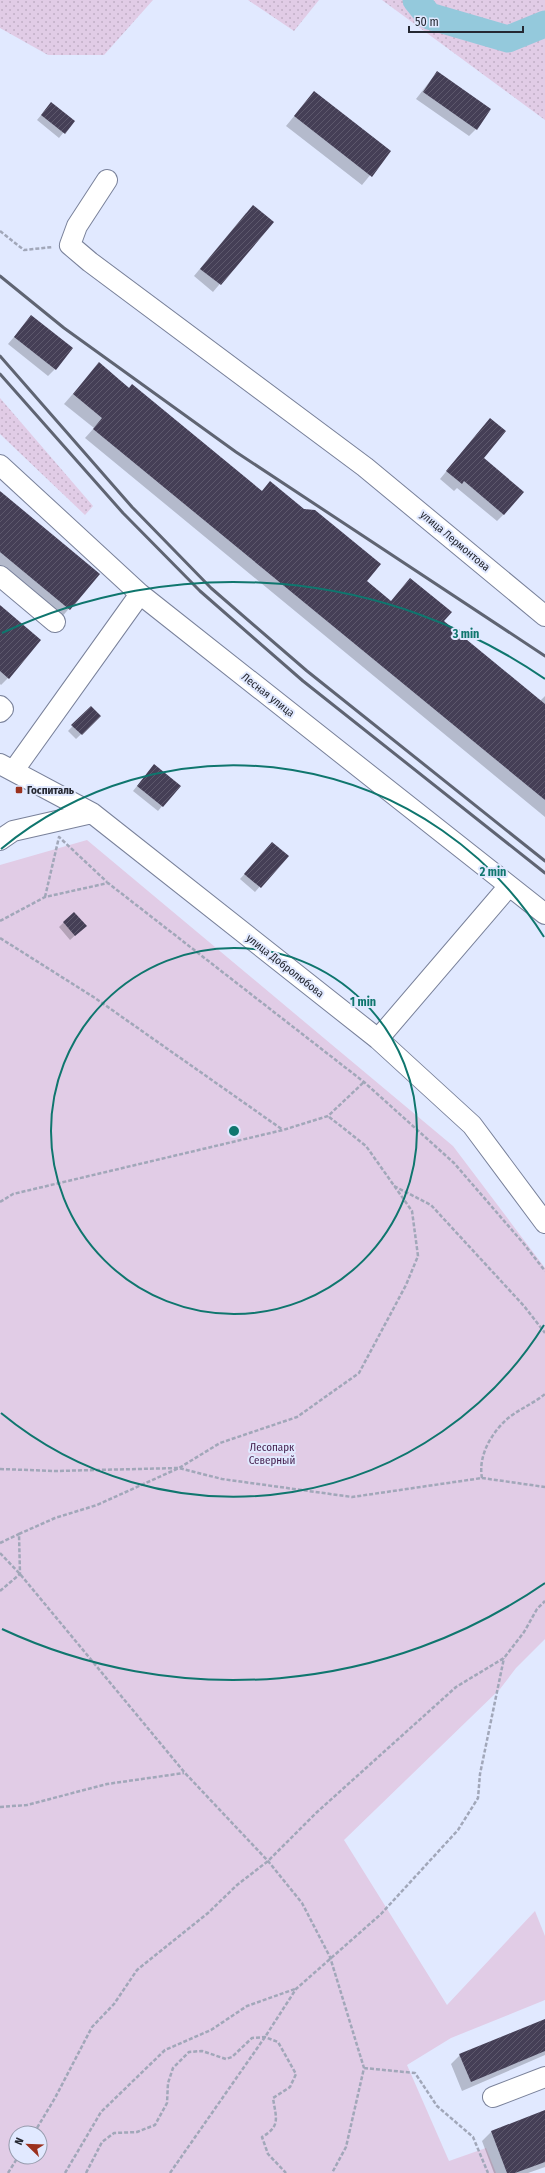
<svg xmlns="http://www.w3.org/2000/svg" width="545" height="2173" font-family="'Fira Sans Condensed',sans-serif">
<defs>
<pattern id="grass-dots" width="8" height="8" patternUnits="userSpaceOnUse"><rect width="8" height="8" fill="#e1cce6"/><path d="M2 2h.1M6 6h.1" fill="none" stroke="#c1afc6" stroke-width="1.8" stroke-linecap="round"/></pattern>
<pattern id="building-hatch" width="6" height="6" patternUnits="userSpaceOnUse"><rect width="6" height="6" fill="#453f56"/><path d="M-1 1l2-2M0 6l6-6M5 7l2-2" fill="none" stroke="#5d586c"/></pattern>
</defs>
<rect width="100%" height="100%" fill="#e1e9ff"/>
<path fill="url(#grass-dots)" d="M0,0H153L104,55H48L0,28Z
M248,0H319L294,31Z
M382,0H545V120Z
M0,398L93,506L85,515L0,434Z"/>
<path fill="#e1cce6" fill-rule="evenodd" d="M87,840L453,1146L545,1268V1639L516,1668L500,1689L344,1840L447,2005L535,1911L545,1936V2000L451,2038L407,2065L449,2161L486,2148L496,2173H0V865ZM16,2133H40V2157H16Z"/>
<path fill="#0003" d="M437,72L476,129L469,136L416,99Z
M314,92L390,151L362,185L286,126Z
M51,103L73,121L59,138L37,120Z
M246,213L272,222L213,292L194,276Z
M31,317L55,369L48,376L8,344Z
M99,364L261,492L270,483L365,581L390,602L443,621L540,701L545,696V817L85,438L94,428L64,404Z
M484,426L482,458L504,514L497,521L457,488L454,491L440,479Z
M0,492L98,575L60,619L0,568Z
M0,607L8,678L1,685L0,684Z
M91,707L100,716L76,739L68,731Z
M150,770L179,786L158,811L133,791Z
M268,848L287,856L255,892L240,879Z
M64,922L81,930L70,940L59,927Z
M545,2020V2055L462,2091L451,2064L460,2055Z
M545,2111V2167L528,2173H494L482,2141L491,2132Z"/>
<g fill="none" stroke-linecap="round" stroke-linejoin="round">
<path stroke="#94c9dc" stroke-width="27" d="M416,0L429,16L508,39L545,24"/>
</g>
<path fill="url(#building-hatch)" d="M437,71L491,109L477,130L423,92Z
M314,91L391,151L372,177L294,116Z
M51,102L75,121L65,134L41,115Z
M253,205L274,222L221,285L200,269Z
M31,315L73,348L56,370L14,337Z
M99,362L129,388L132,384L262,491L270,481L304,509L315,510L381,564L367,581L391,601L410,578L452,612L444,621L545,704V800L93,429L102,418L73,394Z
M490,418L506,431L484,458L524,492L504,515L464,481L462,484L446,471Z
M0,491L100,574L70,610L0,552Z
M0,605L41,640L9,679L0,671Z
M91,706L101,716L82,735L71,725Z
M154,764L181,786L163,807L137,786Z
M272,842L289,856L261,888L244,874Z
M74,912L87,926L75,936L63,922Z
M545,2019V2051L471,2082L459,2054Z
M545,2110V2162L515,2173H507L491,2131Z"/>
<g fill="none" stroke-linecap="round" stroke-linejoin="round">
<defs>
<path id="minor" d="M107,180L77,226L70,245L90,262L365,467L545,616
M0,465L140,594L545,914
M0,576L55,622
M0,706L3,709L0,712
M0,764L92,813L378,1039L472,1125L545,1223
M14,770L140,594
M0,840L13,831L92,813
M378,1039L509,886
M493,2097L545,2077"/>
</defs>
<use href="#minor" stroke="#79819a" stroke-width="22"/>
<path stroke="#a1a7b9" stroke-width="2.5" stroke-dasharray="4 2" stroke-linecap="butt" d="M0,231L24,250L53,247
M45,897L59,837L107,882
M0,921L45,897L108,883L364,1082L454,1163L524,1244L545,1271
M0,938L95,998L283,1130
M394,1186L431,1205L524,1306L545,1333
M0,1202L13,1194L283,1130L328,1116L364,1082
M0,1469L55,1471L179,1468L222,1479L352,1497L482,1478L545,1487
M482,1478C478,1457 490,1435 506,1420C517,1410 533,1404 545,1394
M0,1543L19,1534
M0,1553L20,1574L185,1773L268,1861L302,1903L330,1957L364,2068L346,2147L332,2173
M0,1591L20,1574L19,1534L55,1518L97,1505L179,1468L220,1443L297,1417L359,1373L406,1285L418,1256L412,1211L366,1146L328,1116
M0,1807L27,1805L107,1784L184,1773
M364,2068L415,2073L437,2106L473,2137L488,2173
M34,2133L55,2098L92,2027L114,2004L137,1970L208,1913L237,1885L268,1861L316,1813L456,1687L504,1658L524,1632L537,1609L545,1601
M8,2173L18,2157
M65,2173L101,2112L165,2050L211,2030L247,2006L295,1989
M86,2173L102,2142L114,2133L137,2132L155,2125L167,2103L168,2083L173,2068L189,2052L202,2051L226,2059L232,2057L252,2038L265,2037L278,2042L296,2074L290,2087L273,2098C276,2118 281,2126 262,2137L268,2154L286,2173
M170,2173L265,2037L296,1989L381,1914L458,1830L478,1798L480,1774L504,1658"/>
<use href="#minor" stroke="#fff" stroke-width="20"/>
<path stroke="#5f6472" stroke-width="3" d="M0,276L64,328L236,452L545,656
M0,356L132,507L211,588L307,671L545,861
M0,374L123,513L200,591L303,681L545,873"/>
</g>
<g fill="none" stroke="#0f766e" stroke-width="2">
<circle cx="234" cy="1131" r="183"/>
<path d="M544 1325A366 366 0 0 1 1 1413M1 849A366 366 0 0 1 544 937"/>
<path d="M545 1583A549 549 0 0 1 2 1629M2 633A549 549 0 0 1 545 679"/>
</g>
<rect fill="#9b311e" stroke="#e1e9ff" stroke-width="1.5" x="15" y="786" width="8" height="8" rx="2"/>
<g text-anchor="middle" dominant-baseline="central" stroke-width="4" stroke-linejoin="round" paint-order="stroke">
<g font-size="11" fill="#252832" stroke="#e1e9ff">
<text transform="translate(455 541) rotate(40)">улица Лермонтова</text>
<text transform="translate(268 695) rotate(38)">Лесная улица</text>
<text transform="translate(285 966) rotate(38)">улица Добролюбова</text>
</g>
<g font-size="11" font-weight="bold" fill="#252832" stroke="#e1e9ff" text-anchor="start">
<text x="27" y="790">Госпиталь</text>
</g>
<g font-size="11" fill="#411b4a" stroke="#e1e9ff">
<text x="272" y="1447">Лесопарк<tspan x="272" dy="13">Северный</tspan></text>
</g>
</g>
<circle cx="234" cy="1131" r="6" fill="#0f766e" stroke="#e1e9ff" stroke-width="2"/>
<g font-size="12" text-anchor="middle" font-weight="bold" fill="#0f766e" stroke="#e1e9ff" stroke-width="4" stroke-linejoin="round" paint-order="stroke">
<text x="466" y="638">3 min</text>
<text x="493" y="876">2 min</text>
<text x="363" y="1006">1 min</text>
</g>
<g transform="translate(28 2145) rotate(293)"><circle r="19" fill="#e1e9ff" stroke="#969cad"/>
<path d="M0-3L7 15L0 10L-7 15Z" fill="#9b311e"/>
<text y="-6" font-size="11" font-weight="bold" text-anchor="middle" fill="#252832">N</text>
</g>
<path d="M409 26v6h114v-6" fill="none" stroke="#252832" stroke-width="2"/>
<text x="415" y="26" font-size="12" fill="#252832" stroke="#e1e9ff" stroke-width="3" paint-order="stroke">50 m</text>
</svg>
